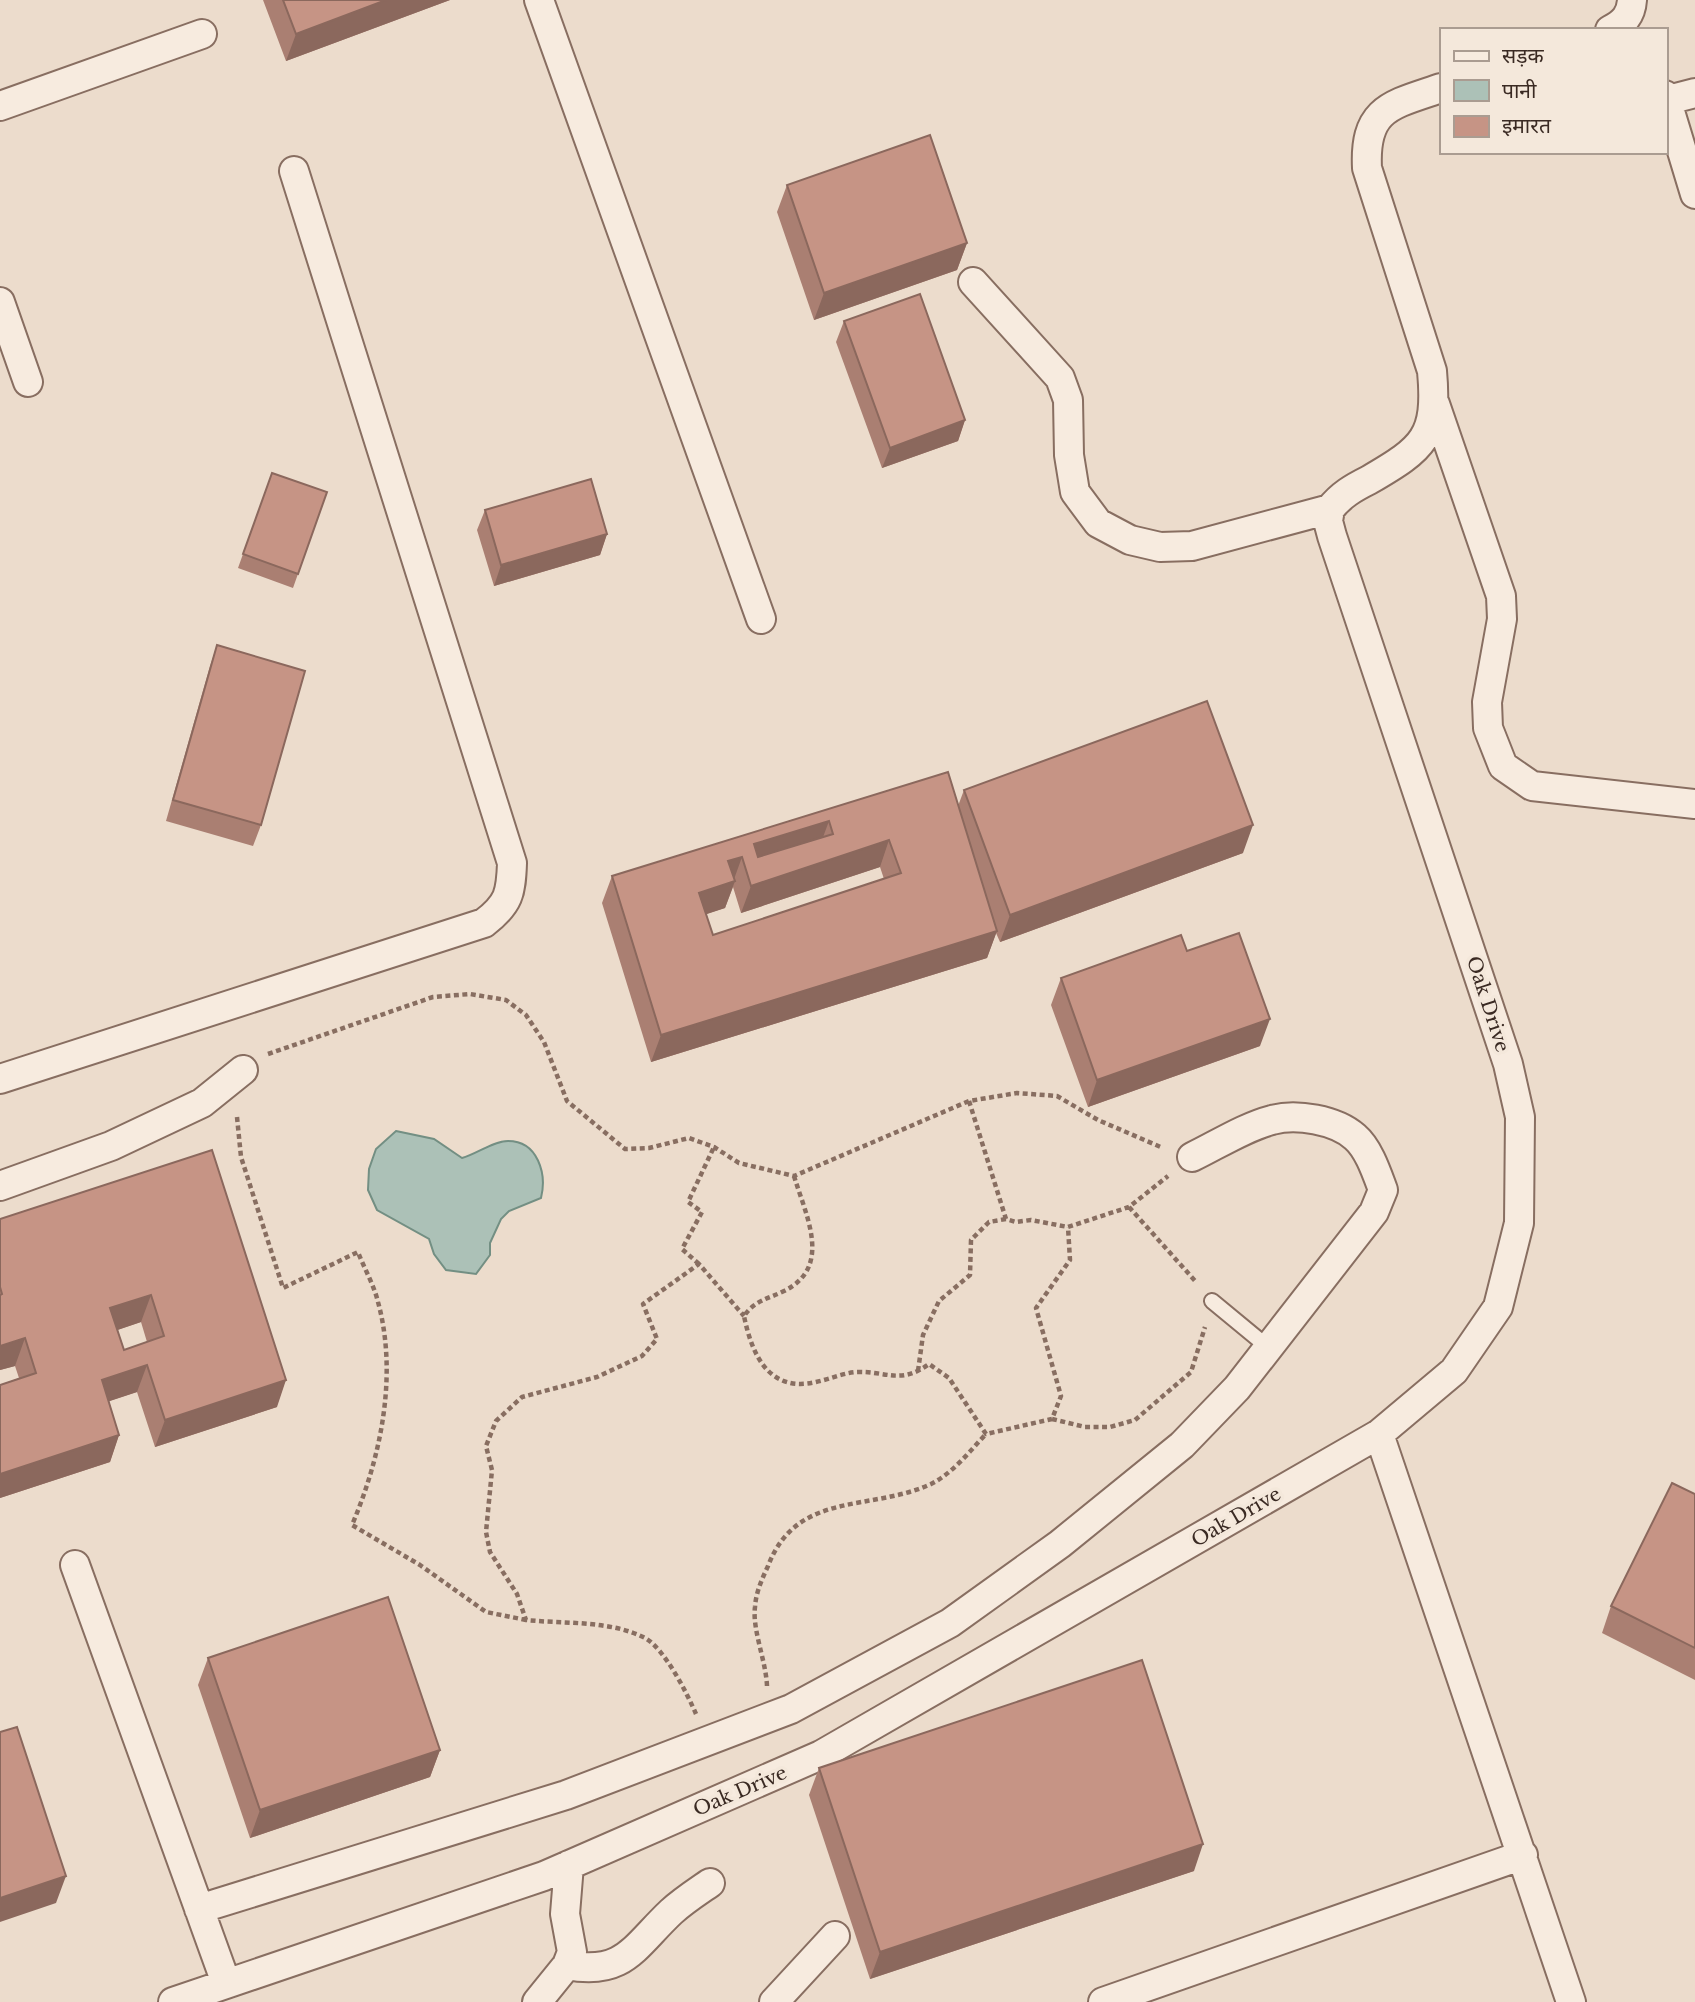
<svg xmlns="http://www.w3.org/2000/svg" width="1695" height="2002" font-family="'Libre Baskerville','Noto Sans Devanagari',serif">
<rect width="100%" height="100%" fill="#ecdccc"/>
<path fill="#acc1b7" stroke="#738f83" stroke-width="2" d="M396,1131L434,1139L462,1158C477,1154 493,1141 508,1141C538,1141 547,1174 541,1198L509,1211L501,1219L490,1243V1255L476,1274L446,1270L434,1254L429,1239L377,1210L368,1190L369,1169L376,1149Z"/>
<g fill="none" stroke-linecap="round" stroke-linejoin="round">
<defs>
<path id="lane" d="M1212,1301L1269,1348"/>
<path id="street" d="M539,0L761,619
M1610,30C1624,23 1631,15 1632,0
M1665,95L1695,194
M1668,100L1695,93
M0,106L202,34
M973,282L1060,378L1068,400L1069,455L1075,492L1098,523L1130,540L1160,547L1192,546L1330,509C1341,495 1353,488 1369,480C1424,448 1438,437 1432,371L1367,168C1364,108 1391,105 1441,88
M0,302L28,382
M1435,404L1501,596L1502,619L1487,702L1488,728L1503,766L1532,786L1695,804
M0,1079L484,923C509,904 511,893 512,863L294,171
M0,1186L111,1146L202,1103L243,1070
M1379,1434L1571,2002
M75,1565L226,1983
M199,1909L566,1795L791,1709L950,1623L1060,1544L1182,1445L1237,1388L1374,1212L1383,1190C1377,1174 1369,1149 1355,1137C1336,1120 1296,1113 1272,1120C1245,1127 1217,1145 1192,1157
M567,1965C624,1976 634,1947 671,1912C683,1901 697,1892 710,1883
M173,2002L544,1876L821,1755L1379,1434L1454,1371L1498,1307L1519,1223L1520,1117L1508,1064L1332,536L1328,521L1330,509
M537,2002L567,1965L572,1952L565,1914L569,1865
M774,2002L835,1936
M1103,2002L1523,1855"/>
</defs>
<use href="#lane" stroke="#886e61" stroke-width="18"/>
<use href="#street" stroke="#886e61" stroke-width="32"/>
<path stroke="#886e61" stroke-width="4.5" stroke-dasharray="5 3.5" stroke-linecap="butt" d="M268,1054L433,997L470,994L506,1000L526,1015L544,1042L567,1101L625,1149L649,1148L689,1138L714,1147L739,1163L794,1176L969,1101L1017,1093L1057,1096L1098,1120L1163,1148
M969,1101L1006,1219L1016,1222L1031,1220L1068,1227L1129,1207L1168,1176
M237,1117L241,1157L283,1288L358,1252C364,1268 374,1285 378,1302C398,1375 381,1457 352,1525L420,1565L486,1612L526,1620
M794,1176C806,1216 833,1267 784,1291C768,1299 755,1300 744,1316C752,1355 769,1393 816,1382C830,1379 843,1373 857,1372C887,1371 900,1385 929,1364L949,1378L986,1434L1052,1419L1061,1396L1036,1308L1070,1260L1068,1227
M1129,1207L1197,1283
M699,1264L682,1249L702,1212L688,1202L714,1147
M918,1371L923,1335L939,1301L970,1275L971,1240L989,1222L1006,1219
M1052,1419L1085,1427H1110L1135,1420L1191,1372L1205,1327
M767,1686C766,1661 752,1629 755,1607C756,1592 762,1579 768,1566C797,1490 870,1512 931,1484C953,1473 969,1452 986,1434
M696,1714C687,1693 664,1648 645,1638C610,1620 564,1624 526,1620L517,1594L490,1552L486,1532L492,1470L486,1446L496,1421L522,1397L597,1377L642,1356L657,1339L643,1304L699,1264L744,1316"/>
<use href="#lane" stroke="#f7ebdf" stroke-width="14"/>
<use href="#street" stroke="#f7ebdf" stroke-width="28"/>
</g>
<path fill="#aa7f72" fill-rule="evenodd" d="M263,0H450L286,61Z
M787,185L967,243L957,270L814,320L777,212Z
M844,321L965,420L958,441L882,468L836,342Z
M272,473L327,492L293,588L238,568Z
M485,510L607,534L600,555L494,586L477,530Z
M217,645L261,825L253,846L166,821L210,666Z
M948,772L958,806L964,790L1243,853L1000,942L996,933L987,958L651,1062L602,903L612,876ZM880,867L884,879L713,935L706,914L725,908L733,887L741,913Z
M1187,951L1260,1046L1088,1107L1051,1005L1061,978Z
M212,1150L277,1407L155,1447L137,1392L109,1401L119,1435L110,1462L0,1498V1385L19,1378L15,1366L0,1370V1219ZM141,1322L147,1342L124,1350L117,1330Z
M1695,1494V1680L1602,1633L1611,1606Z
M208,1658L440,1750L430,1777L250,1838L198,1685Z
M819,1768L1194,1871L870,1979L809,1795Z"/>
<path fill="#8b685d" d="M386,0H450L286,61L296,34Z
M967,243L957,270L814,320L824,293Z
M965,420L958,441L882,468L890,448Z
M607,534L600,555L494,586L501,565Z
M829,821L819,848L746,871L754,844Z
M1253,825L1243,853L1000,942L1010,915Z
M889,840L880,867L741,913L751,886Z
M742,857L733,882L735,881L725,908L689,920L699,893L728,861Z
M997,931L987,958L651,1062L661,1035Z
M1270,1019L1260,1046L1088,1107L1097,1080Z
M151,1295L141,1322L100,1336L110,1308Z
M25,1338L15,1366L0,1370V1346Z
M147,1365L137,1392L92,1407L102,1380Z
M286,1380L277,1407L155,1447L165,1420Z
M119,1435L110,1462L0,1498V1474Z
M440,1750L430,1777L250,1838L260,1810Z
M1203,1844L1194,1871L870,1979L880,1952Z
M66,1876L56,1903L0,1922V1898Z"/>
<path fill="#c69485" stroke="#8b685d" stroke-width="2" fill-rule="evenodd" d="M283,0H386L296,34Z
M930,135L967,243L824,293L787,185Z
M920,294L965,420L890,448L844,321Z
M272,473L327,492L298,574L243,554Z
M591,479L607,534L501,565L485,510Z
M217,645L305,671L261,825L173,800Z
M1207,701L1253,825L1010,915L964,790Z
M948,772L997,931L661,1035L612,876ZM829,821L833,834L758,857L754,844ZM889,840L901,873L713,935L699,893L735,881L728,861L742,857L751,886Z
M1239,933L1270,1019L1097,1080L1061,978L1181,935L1187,951Z
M212,1150L286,1380L165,1420L147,1365L102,1380L119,1435L0,1474V1385L36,1373L25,1338L0,1346V1295L2,1294L0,1287V1219ZM151,1295L164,1336L124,1350L110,1308Z
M1672,1483L1695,1494V1648L1611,1606Z
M388,1597L440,1750L260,1810L208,1658Z
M1142,1660L1203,1844L880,1952L819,1768Z
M17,1727L66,1876L0,1898V1732Z"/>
<g text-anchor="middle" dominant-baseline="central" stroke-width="7" stroke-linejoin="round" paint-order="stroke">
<g font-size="19" fill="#3a2a23" stroke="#f4e8db">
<text transform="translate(1488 1004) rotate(72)">Oak Drive</text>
<text transform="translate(1236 1517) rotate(-30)">Oak Drive</text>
<text transform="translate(740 1791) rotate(-23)">Oak Drive</text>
</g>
</g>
<rect x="1440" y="28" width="228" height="126" fill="#f4e8db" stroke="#aa9c91" stroke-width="2"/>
<rect x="1454" y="51" width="35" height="10" fill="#f7ebdf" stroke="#aa9c91" stroke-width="2"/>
<text x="1502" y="63" font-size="21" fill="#3a2a23">सड़क</text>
<rect x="1454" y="80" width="35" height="21" fill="#acc1b7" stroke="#aa9c91" stroke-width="2"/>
<text x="1502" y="98" font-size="21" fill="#3a2a23">पानी</text>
<rect x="1454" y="116" width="35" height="21" fill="#c69485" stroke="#aa9c91" stroke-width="2"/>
<text x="1502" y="133" font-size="21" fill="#3a2a23">इमारत</text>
</svg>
